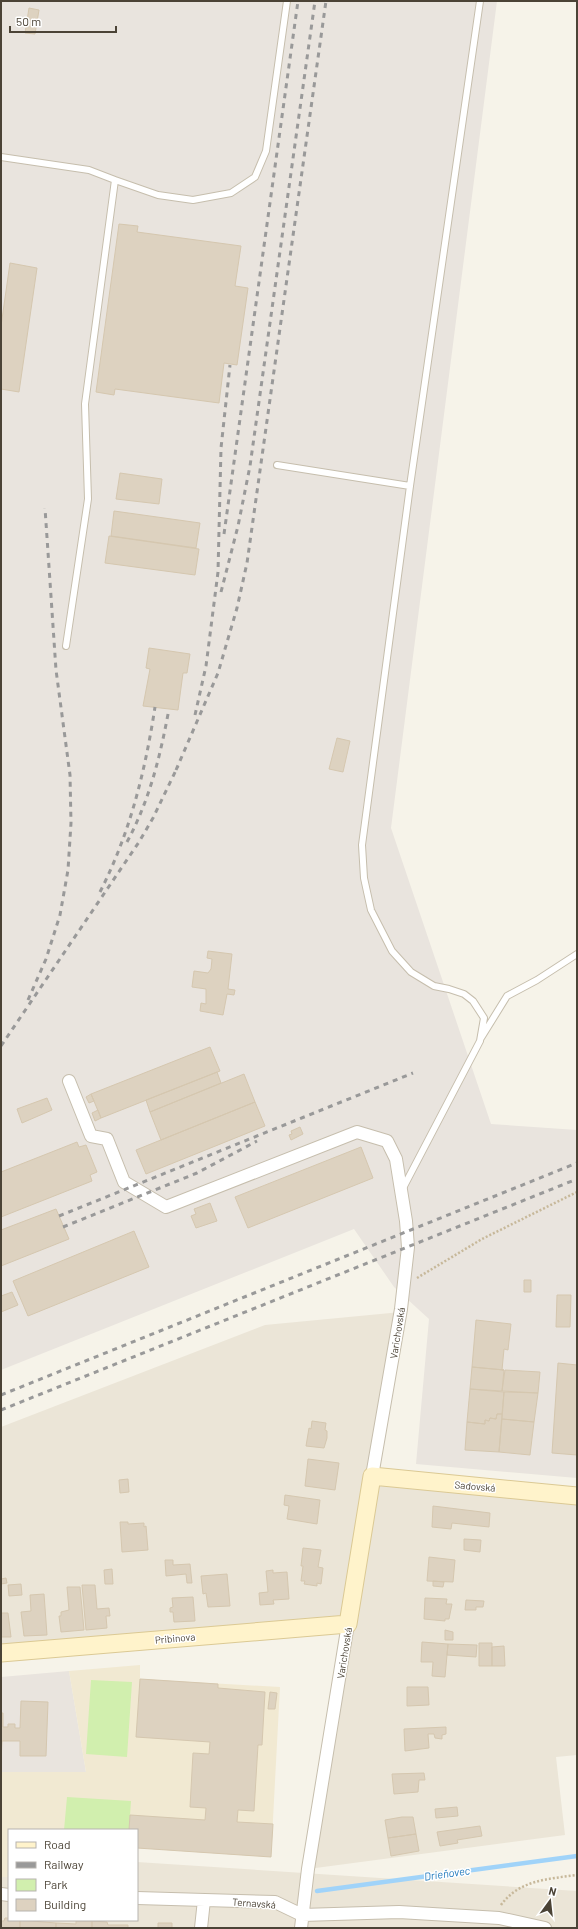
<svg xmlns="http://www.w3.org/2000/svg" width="578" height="1929" font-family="Barlow,sans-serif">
<rect width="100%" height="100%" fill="#f6f3e9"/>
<path fill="#ebe5d7" d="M401,1312L372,1476L577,1496V1755L556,1757L565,1835L308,1869L348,1624L1,1653V1427L265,1325Z
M1,1852L9,1853V1920H137V1862L577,1891V1928H1Z"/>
<path fill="#e9e4de" d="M1,1H497L391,828L491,1124L577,1130V1478L416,1464L429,1319L394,1287L354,1229L1,1370Z
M69,1671L86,1772H1V1677Z"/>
<path fill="#f1e9d2" d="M140,1665V1679L280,1687L271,1857L137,1848V1830H9V1877H1V1772H86L69,1671Z"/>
<path fill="#d1efae" d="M91,1680L132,1682L127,1757L86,1754Z
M67,1797L131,1801L129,1830H64Z"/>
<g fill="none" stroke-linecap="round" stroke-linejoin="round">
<path stroke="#a0d3f9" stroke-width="4.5" d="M317,1891L577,1856"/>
</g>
<path fill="#ddd2c0" stroke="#d5c7af" d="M29,8L39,10L35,34L25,33Z
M119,224L138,226L137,232L241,246L235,286L248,288L237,365L224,363L219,403L115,389L114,395L96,392Z
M10,263L37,268L19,392L1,389V326Z
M120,473L162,479L159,504L116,499Z
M114,511L200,523L196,548L111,536Z
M109,536L199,549L195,575L105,563Z
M149,648L190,654L187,673H183L178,710L143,706L150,669L146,668Z
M337,738L350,741L343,772L329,769Z
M208,951L232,954L228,989L235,990L234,995L227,994L223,1015L200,1011L201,1003L206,1004V989L192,987L194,971L208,973L211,969L212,959L207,958Z
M210,1047L220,1071L101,1118L91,1094Z
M217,1072L221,1083L150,1112L146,1100Z
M244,1074L255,1102L161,1140L150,1112Z
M91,1094L94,1101L89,1103L86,1097Z
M47,1098L52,1110L22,1123L17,1109Z
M255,1102L265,1126L146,1174L136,1150Z
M98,1110L101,1118L95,1121L92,1113Z
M300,1127L303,1134L291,1140L289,1135L292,1134L291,1131Z
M77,1142L79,1147L86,1145L97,1172L90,1175L92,1181L1,1217V1172Z
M361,1147L373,1178L248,1228L235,1197Z
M210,1203L217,1221L196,1228L191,1216L196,1214L194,1209Z
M56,1209L69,1239L1,1266V1230Z
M134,1231L149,1267L28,1316L13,1281Z
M524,1280H531V1292H524Z
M12,1292L18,1305L1,1312V1296Z
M557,1295H571L570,1327H556Z
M476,1320L511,1324L508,1350L504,1349L502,1370H504L472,1367Z
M558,1363L577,1365V1455L552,1453Z
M472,1367L504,1370L502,1391L470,1389Z
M505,1370L540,1372L538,1393L502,1391Z
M470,1389L504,1392L502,1414H497L496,1419L490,1418L489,1421L485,1420V1424L467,1422Z
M504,1392L538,1393L534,1422L502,1419Z
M497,1414H502L499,1452L465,1450L467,1422L485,1424V1420L489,1421L490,1418L496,1419Z
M502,1419L534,1422L530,1455L499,1452Z
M312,1421L326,1423L325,1430L327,1431V1438L324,1448L306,1446L309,1428L311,1429Z
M308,1459L339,1463L335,1490L305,1486Z
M128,1479L129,1492L120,1493L119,1480Z
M285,1495L320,1500L317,1524L287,1519L289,1506L284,1505Z
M433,1506L490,1513L489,1527L452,1523L451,1529L432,1527Z
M120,1522H128V1524L144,1523V1527L146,1526L148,1550L122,1552Z
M464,1539L481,1540L480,1552L464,1550Z
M303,1548L321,1550L318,1567L323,1568L321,1584L317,1583V1586L304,1584L305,1581H301L303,1566H301Z
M429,1557L455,1560L453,1582L427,1581Z
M165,1560H173V1565L190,1564L192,1583H187L186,1574L166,1576Z
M112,1569L113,1584H105L104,1570Z
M273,1570V1573L287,1572L289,1599L273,1600L274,1604L260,1605L259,1593L268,1592L266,1571Z
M227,1574L230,1606L208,1607L206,1593L203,1594L201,1576Z
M6,1578L7,1583L1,1584V1579Z
M433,1581L444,1582L443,1587L433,1586Z
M21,1584L22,1595L9,1596L8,1585Z
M82,1585H95L97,1609L109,1608L110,1616H106L107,1628L86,1630Z
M67,1587H80L84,1630L61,1632L59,1616H61V1612L69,1610Z
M44,1594L47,1635L24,1636L21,1612L31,1611L30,1595Z
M193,1597L195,1621L174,1622L173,1612H170V1608L173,1607L172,1598Z
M425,1598L447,1599L446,1604H452L449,1619H445V1621L424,1619Z
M466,1600L484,1601L483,1607H476V1610H465Z
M1,1613H8L11,1637H1Z
M445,1630L453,1632V1640H445Z
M422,1642L448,1644L445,1677L432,1676L433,1662H421Z
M479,1643H492V1666H479Z
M448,1644L477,1645L476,1657L447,1655Z
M504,1646L505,1666H492V1647Z
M140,1679L218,1684V1688L265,1692L262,1745H258L254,1811L238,1810L237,1822L273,1824L271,1857L137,1848V1830H129L130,1815L205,1820L206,1808L190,1807L193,1753L209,1754L210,1742L136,1737Z
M407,1687H428L429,1705L407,1706Z
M270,1692L277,1693L275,1709H268Z
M21,1701L48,1702L46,1756H20V1741H2L1,1761V1713H3V1727H8V1724H15V1728H20Z
M446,1727V1734L442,1735V1739L435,1738L434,1734H428L429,1748L405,1751L404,1729Z
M424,1773L425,1780H419L418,1792L394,1794L392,1774Z
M457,1807L458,1816L436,1818L435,1809Z
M402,1817H413L416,1834L388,1838L385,1820Z
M480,1826L482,1836L457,1840L458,1843L440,1846L437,1832Z
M416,1834L419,1851L391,1856L388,1838Z
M5,1918H9V1920H20V1928H1V1921H4Z
M20,1920L56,1923V1928H20Z
M76,1921H92V1928H56V1923L76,1924Z
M92,1921L107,1922L108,1925H128V1928H92Z
M158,1923H172V1928H158Z"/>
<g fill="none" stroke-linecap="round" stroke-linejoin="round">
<defs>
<path id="lane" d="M1,157L89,170L115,180L85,404L88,499L66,646
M115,180L158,195L193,200L231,193L255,177L266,151L287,1
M277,465L410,486
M481,1038L507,996L537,980L577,954
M402,1190L480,1041L484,1018L473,1001L464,994L449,989L434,986L411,972L392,951L371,910L364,878L362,845L410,486L480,1"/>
<path id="street" d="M69,1081L91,1136L107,1139L124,1182L166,1207L357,1132L387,1141L396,1159L406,1221L408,1247L401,1309L372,1476
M1,1894L9,1895
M137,1898L275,1902L302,1915
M302,1915L399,1912L499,1918L545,1928
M201,1928L204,1900
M301,1928L308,1869L348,1624"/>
<path id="secondary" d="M1,1653L348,1624L372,1476L577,1496"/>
</defs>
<use href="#lane" stroke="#c6bead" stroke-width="8"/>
<use href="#street" stroke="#c6bead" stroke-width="14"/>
<use href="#secondary" stroke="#dbc994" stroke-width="19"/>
<path stroke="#c7b89a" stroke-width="2.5" stroke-dasharray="2 2" stroke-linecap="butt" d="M417,1278L482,1239L577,1192
M501,1905C519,1880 548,1879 577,1875"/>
<use href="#lane" stroke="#fff" stroke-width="6"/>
<use href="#street" stroke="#fff" stroke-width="12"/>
<use href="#secondary" stroke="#fff3cb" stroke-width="17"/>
<path stroke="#999" stroke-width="3" stroke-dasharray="5 5" stroke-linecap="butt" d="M224,534L298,1
M221,592L238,526L250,466L315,1
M195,715L206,666L218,572L221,448L230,365
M176,770L218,673L237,608L247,563L326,1
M127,842C150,799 160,757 169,709
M100,892C130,833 145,772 155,707
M28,1000L46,959L60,915L68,870L71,823L70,775L56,670L45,508
M1,1046L139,842L153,818L178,766
M59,1216L413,1073
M63,1227L197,1173L257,1141
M1,1395L577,1163
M1,1410L577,1179"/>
</g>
<g text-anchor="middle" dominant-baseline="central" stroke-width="3" stroke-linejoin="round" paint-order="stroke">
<g font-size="10" fill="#4b4336" stroke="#fff">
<text transform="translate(397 1333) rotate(-81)">Varichovská</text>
<text transform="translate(475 1486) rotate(5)">Sadovská</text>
<text transform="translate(175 1638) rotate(-5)">Pribinova</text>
<text transform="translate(344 1653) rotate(-81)">Varichovská</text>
<text transform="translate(254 1903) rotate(4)">Ternavská</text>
</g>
<g font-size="11" font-style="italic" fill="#2079bd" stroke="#fff">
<text transform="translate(447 1873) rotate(-8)">Drieňovec</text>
</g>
</g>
<rect width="578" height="1929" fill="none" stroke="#4b4336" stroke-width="4"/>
<rect x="8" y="1829" width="130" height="92" fill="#ffffff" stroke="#b7b4af"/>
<rect x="16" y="1842" width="20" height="6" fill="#fff3cb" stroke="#b7b4af"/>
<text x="44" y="1849" font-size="12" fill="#4b4336">Road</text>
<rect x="16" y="1862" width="20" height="6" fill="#999999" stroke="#b7b4af"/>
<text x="44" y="1869" font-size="12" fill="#4b4336">Railway</text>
<rect x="16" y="1879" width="20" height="12" fill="#d1efae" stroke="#b7b4af"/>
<text x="44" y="1889" font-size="12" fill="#4b4336">Park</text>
<rect x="16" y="1899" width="20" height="12" fill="#ddd2c0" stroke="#b7b4af"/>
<text x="44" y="1909" font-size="12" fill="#4b4336">Building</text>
<g transform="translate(550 1901) rotate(15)" stroke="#ffffff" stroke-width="3" paint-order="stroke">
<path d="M0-3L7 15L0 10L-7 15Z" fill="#4b4336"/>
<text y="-6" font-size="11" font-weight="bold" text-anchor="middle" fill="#4b4336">N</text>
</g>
<path d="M10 26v6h106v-6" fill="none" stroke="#4b4336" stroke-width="2"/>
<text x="16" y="26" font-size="12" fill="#4b4336" stroke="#ffffff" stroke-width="3" paint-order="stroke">50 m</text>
</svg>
